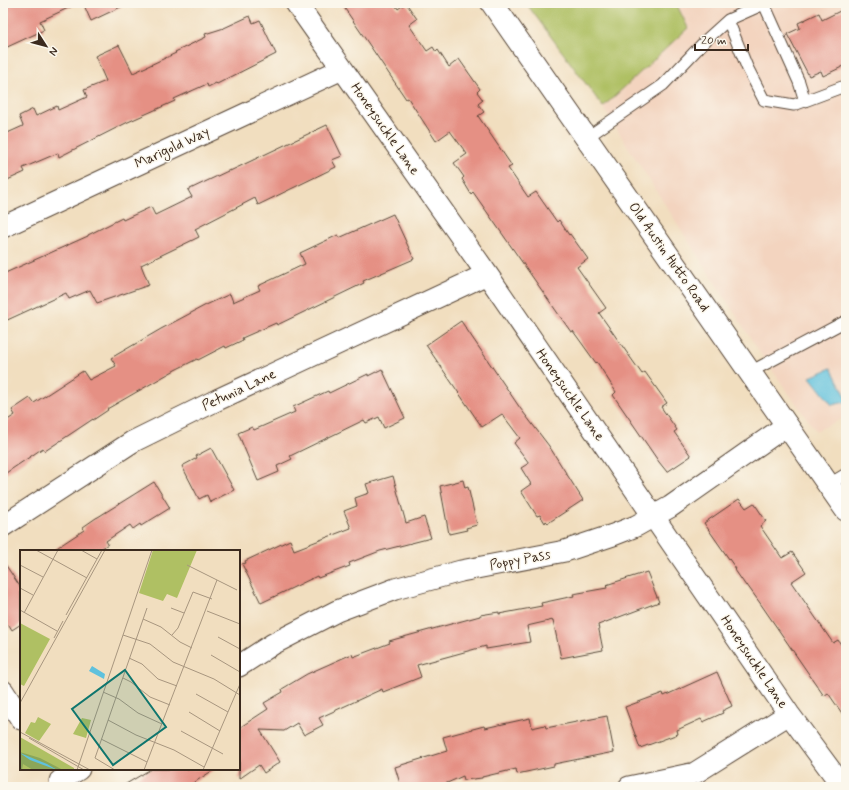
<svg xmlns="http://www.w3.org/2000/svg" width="849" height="790" font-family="Mynerve,sans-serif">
<rect width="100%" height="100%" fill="#fbf7ec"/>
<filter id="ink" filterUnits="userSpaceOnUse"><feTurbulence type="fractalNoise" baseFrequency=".025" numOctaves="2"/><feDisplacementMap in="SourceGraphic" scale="8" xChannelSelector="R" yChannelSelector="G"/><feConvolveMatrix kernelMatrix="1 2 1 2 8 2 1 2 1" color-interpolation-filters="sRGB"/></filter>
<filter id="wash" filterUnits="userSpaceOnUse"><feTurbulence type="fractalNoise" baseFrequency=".012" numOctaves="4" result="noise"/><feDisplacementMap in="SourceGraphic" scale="16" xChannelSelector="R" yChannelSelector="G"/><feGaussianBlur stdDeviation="0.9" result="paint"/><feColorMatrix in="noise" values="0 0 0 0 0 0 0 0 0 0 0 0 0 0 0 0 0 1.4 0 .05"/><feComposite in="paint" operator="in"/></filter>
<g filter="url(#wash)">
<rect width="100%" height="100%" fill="#f1debf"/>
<path fill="#f3d4bf" d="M536,3H846V417L816,431L762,356Z"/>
<path fill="#afc063" stroke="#757540" d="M526,3H676L688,28L603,107Z"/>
<path fill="#5fc1dd" stroke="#4d767e" d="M831,368L846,396V402L832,405L810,377Z"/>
<g id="blocks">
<path fill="#e59084" d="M3,3H79L40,21L44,30L3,49Z
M83,3H129L91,21Z
M341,3H394L398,9L406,3L417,19L409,25L427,51L433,47L436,52L438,50L449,67L459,59L480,89L477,92L483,100L478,104L484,112L478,116L512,166L508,168L528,197L536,192L557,222L559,220L569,235L570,234L588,259L577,267L606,308L599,313L642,374L645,372L667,403L661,407L677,430L674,432L691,456L667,472L659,462L613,395L616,392L597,362L596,363L573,331L571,332L473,192L471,194L462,179L464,177L454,163L467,154L450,131L436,141L408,98L406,99Z
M846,8V65L823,76L821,71L809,76L787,34L800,28L798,23L819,13L822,20Z
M250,16L253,23L260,20L276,54L217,84L216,83L208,87L207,84L174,99L175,101L128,122L59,157L58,153L23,168L25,172L3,182V135L23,126L19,116L33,109L36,116L57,106L58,110L87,97L84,90L106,81L95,56L119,45L133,73L176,53L175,52L206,37L205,34L224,28Z
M327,125L342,156L332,160L336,167L258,205L255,198L195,229L199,237L141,265L149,285L97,303L90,290L69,299L66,293L3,322V274L88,236V235L122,218L123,220L151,207L155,215L192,197L188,190L230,170V171Z
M393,214L414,259L363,281L364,283L277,325L276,323L242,338L243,340L226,348L225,346L198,360L197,359L175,370L107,409L108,410L93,420V419L45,451L43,448L3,475V423L15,415L12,410L30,398L34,403L83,371L89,380L116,366L111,358L161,329L206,305L230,294L233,302L260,290L258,286L305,264L300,253L338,235L339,238Z
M461,321L520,408L549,446L583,500L548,523L546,521L545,523L540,515L537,516L521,491L531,484L521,468L529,463L514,443L520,438L502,414L482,427L426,345Z
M382,369L405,418L384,428L379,417L366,423L364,420L290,456L292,459L277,466L279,472L258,481L238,433L252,427L254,430L295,412L293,407L328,391L329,393L368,374V376Z
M211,448L234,490L210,502L207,495L199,499L182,466L197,458L196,456Z
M393,476L406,523L424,517L431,538L380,551L349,563L350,566L318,578L317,576L261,603L242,564L246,563L245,561L290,540L294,550L351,528L344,511L357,506L355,498L369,493L366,484Z
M463,480L465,488L468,487L477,525L466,528L467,530L449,534L440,486Z
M154,482L170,508L141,526L140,524L133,529L130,525L106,541L108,544L98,551H52L84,530L83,527L96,518L98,517Z
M739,499L746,508L754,503L766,521L760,526L782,558L792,552L806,572L791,582L833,643L838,640L846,652V719L828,693L824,696L760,603L747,585L746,586L735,570L736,569L704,523Z
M3,561L21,588V624L12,630L9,625L3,629Z
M647,572L659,602L598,625L603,650L561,658L553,620L527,626L530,642L486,649V646L417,665L421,677L383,692L382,689L319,718L323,725L304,735L297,723L284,731L260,730L280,762L264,773L259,765L239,779V728L268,709L264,703L283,692L282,689L307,674L352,654L353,657L390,643L389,641L480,616V615L499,612V614L542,606L541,603L574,596L573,594L607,588L606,585Z
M717,672L732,706L722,711L723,713L703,722L701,719L677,730L678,734L640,748L625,707L663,693L664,696Z
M607,716L614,752L554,764V766L517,774L516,769L482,777V778L464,780L463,776L438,787H401L395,767L447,751L443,737L484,726L485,728L530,718L532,728L545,725L546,728Z
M151,769H215L187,787H121Z"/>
</g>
</g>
<g filter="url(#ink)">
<use href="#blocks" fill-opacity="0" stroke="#564536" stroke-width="1"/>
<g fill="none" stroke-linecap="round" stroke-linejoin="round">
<defs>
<path id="service" d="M764,4L799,82L805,101
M728,20L747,67L764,100L794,105L842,87L846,88
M586,138L663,85L707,39L728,20L766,3
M750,372L846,321
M828,485L846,474"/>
<path id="minor" d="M296,3L487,274L789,714L843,787
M3,227L342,69
M3,526L132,442L217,400L487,274
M239,666L273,644L337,611L395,589L461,571L565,551L613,535L636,526L670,507L787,425
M3,691L21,719
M60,781L79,769
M629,787L695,773L789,714"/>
<path id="tertiary" d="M492,3L846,510"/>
</defs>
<use href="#service" stroke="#564536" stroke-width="13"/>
<use href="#minor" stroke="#564536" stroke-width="23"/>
<use href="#tertiary" stroke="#564536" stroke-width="24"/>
<use href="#service" stroke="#fff" stroke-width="11"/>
<use href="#minor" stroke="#fff" stroke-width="21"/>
<use href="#tertiary" stroke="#fff" stroke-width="22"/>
</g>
</g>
<g text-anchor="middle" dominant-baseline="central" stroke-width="3" stroke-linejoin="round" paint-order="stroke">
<g font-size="14" fill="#3b2a1e" stroke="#fbf7ec">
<text transform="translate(385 129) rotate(55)">Honeysuckle Lane</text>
<text transform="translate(172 148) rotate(-25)">Marigold Way</text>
<text transform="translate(669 257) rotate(55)">Old Austin Hutto Road</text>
<text transform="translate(239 390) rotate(-25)">Petunia Lane</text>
<text transform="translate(570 395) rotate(55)">Honeysuckle Lane</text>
<text transform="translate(520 560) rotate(-11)">Poppy Pass</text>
<text transform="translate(754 662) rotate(56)">Honeysuckle Lane</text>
</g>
</g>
<g transform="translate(20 550)">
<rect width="220" height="220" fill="#f1debf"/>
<path d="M133,0H177L157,48L147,44L143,51L119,43ZM0,73L30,89L4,136L0,134ZM18,167L31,174L19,191L5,183L11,172L15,173ZM62,168L71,170L66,188L53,184ZM0,187L54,218V220H0Z" fill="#afc063"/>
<path d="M0,202L20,208L43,220H13L3,214L2,220H0Z" fill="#8ba659"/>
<path d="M72,116L85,124L84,129L69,121ZM0,203L27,214L37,220L10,210Z" fill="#5fc1dd"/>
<path fill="none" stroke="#a8967f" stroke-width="1" d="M16,0L67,28M61,0L77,9M0,15L23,27M167,15L217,40M0,38L13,45M151,58L164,63M0,60L37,81M187,61L220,74M4,63L38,0M46,65L82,0M123,69L141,77L160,92L172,98M103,85L130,94L153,112L194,129L220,145M152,85L158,78L173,42L192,49M198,87L220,99M34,88L43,71M191,105L220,122M109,108L122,114L138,129L157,136M103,128L111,132L130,147L150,155M83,142L99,149L118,163L142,174M176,144L208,162M0,153L85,0M169,162L200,181M88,170L116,185L154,200L184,217M161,181L203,204M0,182L70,220M9,188L64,220M81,189L127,212M57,220L132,0M95,220L75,208L127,58M124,220L197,30M183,220L220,134"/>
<path fill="#0f766e" fill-opacity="0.15" stroke="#0f766e" stroke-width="2" d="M105,120L146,177L93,215L52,159Z"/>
<rect width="220" height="220" fill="none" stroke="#3b2a1e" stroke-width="2"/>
</g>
<rect width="849" height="790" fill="none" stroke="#fbf7ec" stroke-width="16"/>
<g transform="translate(46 46) rotate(126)" stroke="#fbf7ec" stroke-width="3" paint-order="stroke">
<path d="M0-3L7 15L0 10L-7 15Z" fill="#3b2a1e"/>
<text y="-6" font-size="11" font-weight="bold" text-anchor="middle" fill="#3b2a1e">N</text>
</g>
<path d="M695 44v6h53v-6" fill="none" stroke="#3b2a1e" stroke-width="2"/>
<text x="701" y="44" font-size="12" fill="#3b2a1e" stroke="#fbf7ec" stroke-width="3" paint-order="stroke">20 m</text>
</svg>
